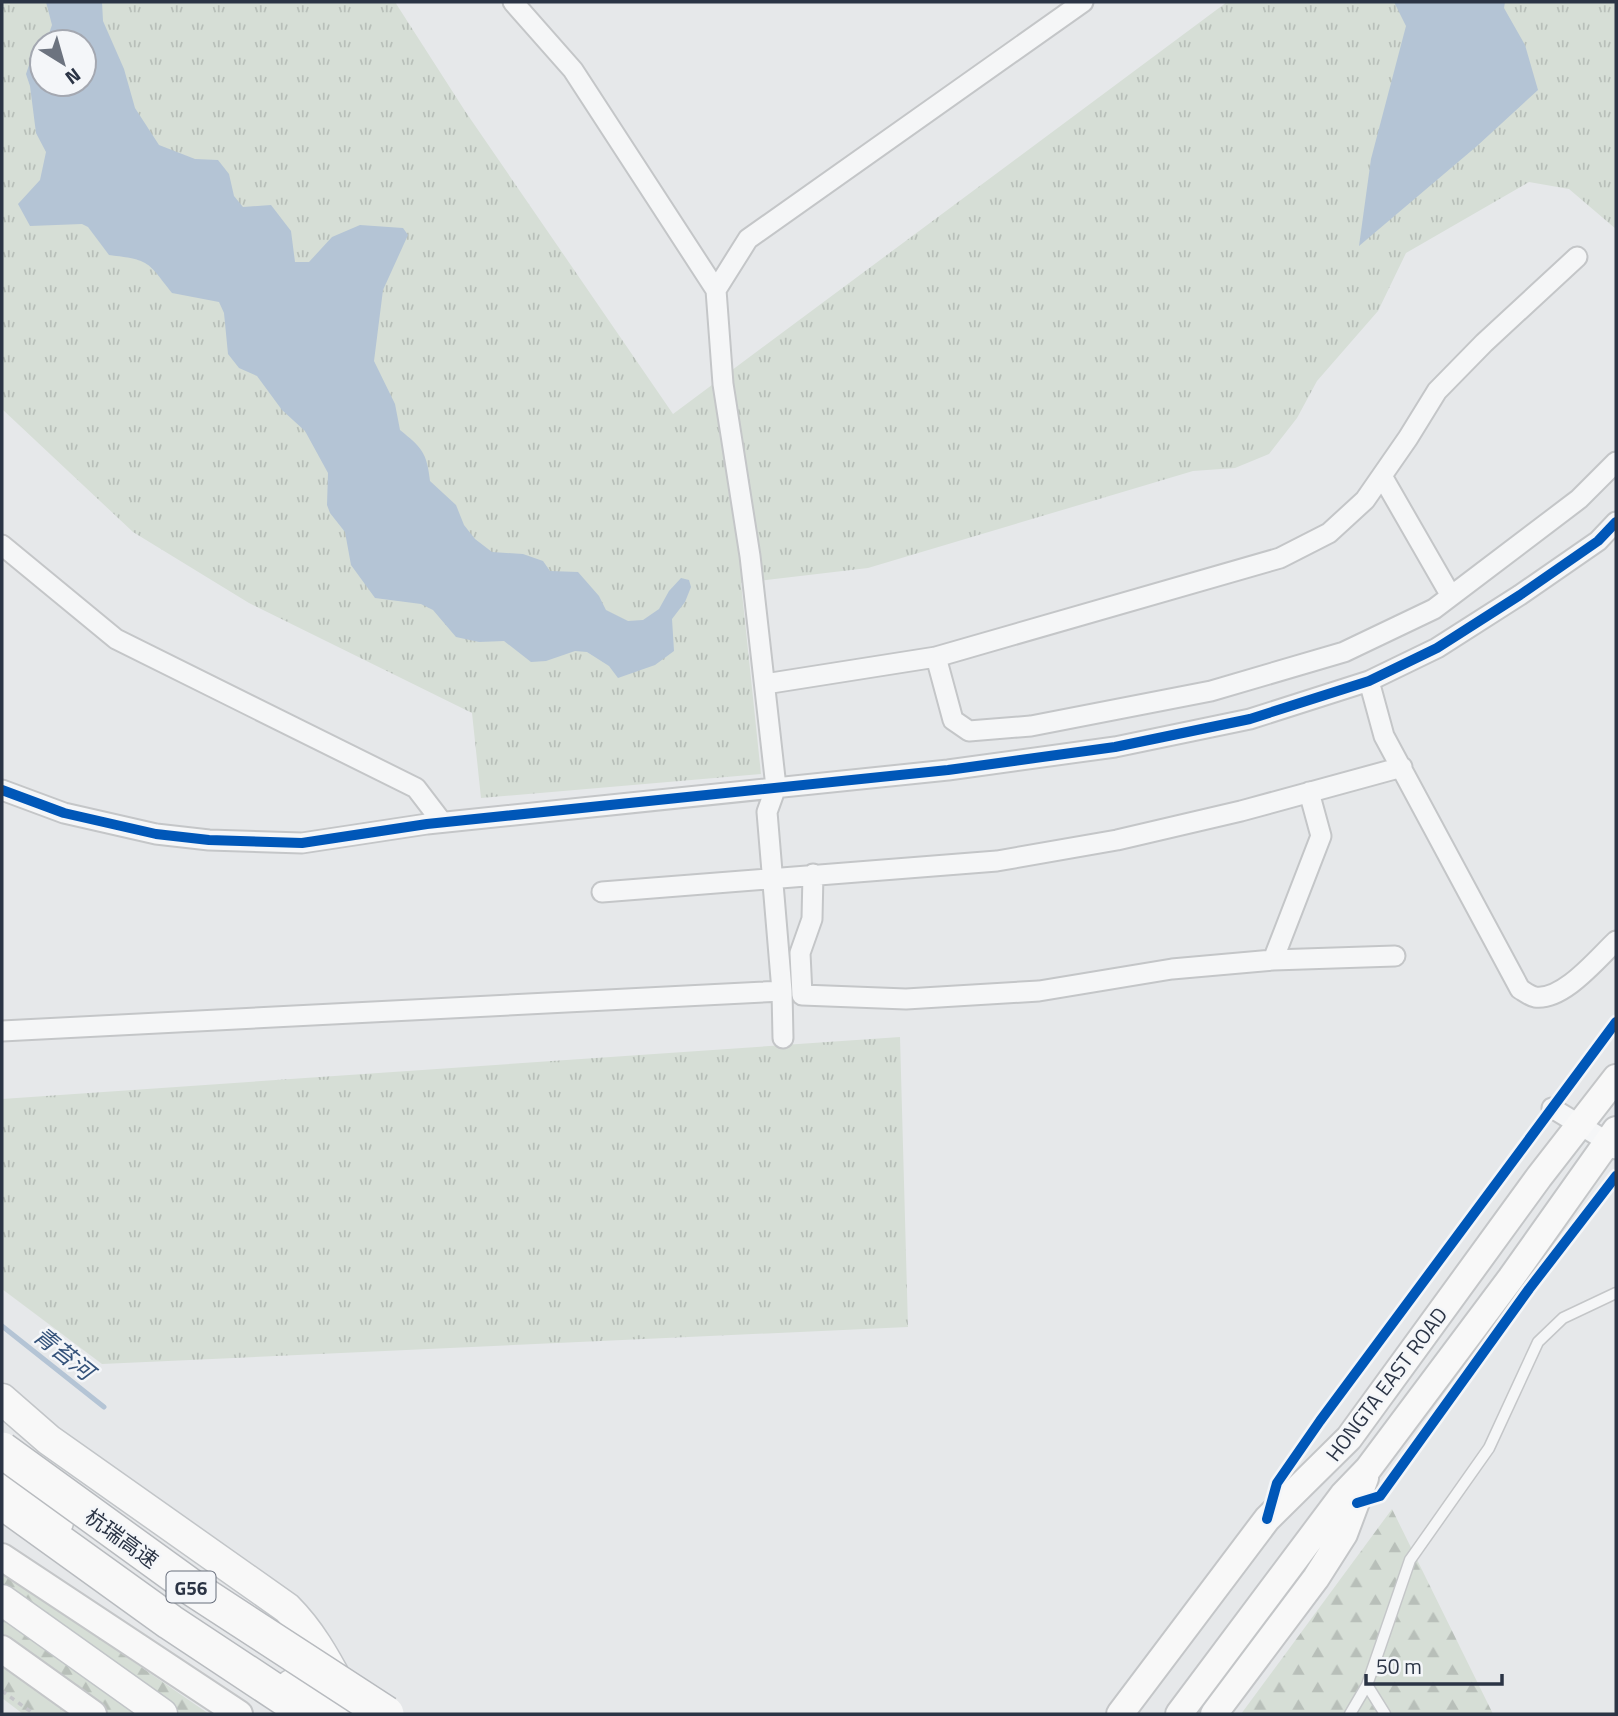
<svg xmlns="http://www.w3.org/2000/svg" width="1618" height="1716" font-family="'Titillium Web','Noto Sans SC',sans-serif">
<defs>
<pattern id="grass-tufts" width="24" height="20" patternUnits="userSpaceOnUse" patternTransform="scale(1.75)"><rect width="24" height="20" fill="#d6ded6"/><path d="M3 7l-1-3M5 7V3M7 7l1-3M15 17l-1-3M17 17v-4M19 17l1-3" fill="none" stroke="#b8bfb9"/></pattern>
<pattern id="forest-firs" width="22" height="20" patternUnits="userSpaceOnUse" patternTransform="scale(1.75)"><rect width="22" height="20" fill="#d6ded6"/><path d="M5 1l3.5 6h-7zM16 11l3.5 6h-7z" fill="#b8bfb9"/></pattern>
</defs>
<rect width="100%" height="100%" fill="#e6e8ea"/>
<path fill="url(#grass-tufts)" fill-rule="evenodd" d="M2,2H395L465,111L673,414L1227,2H1616V229L1569,189L1529,182L1406,253L1378,311L1317,381L1297,418L1269,454L1235,468L1193,471L868,568L741,583L761,774L481,798L472,713L249,603L133,532L2,409ZM42,42H84V84H42Z
M900,1037L908,1327L102,1364L2,1289V1099Z"/>
<path fill="url(#forest-firs)" d="M1392,1509L1493,1714H1241Z
M2,1571L209,1714H23L2,1698Z"/>
<path fill="#b4c4d5" d="M46,2H102L103,21L124,69L135,108L159,145L195,159L218,160L229,174L234,196L243,207L271,205L291,231L295,262H309L332,237L360,225L403,228L408,235L383,290L374,361L395,404L400,430C421,447 427,452 430,481L456,505L464,525L475,539L492,552L523,554L543,561L550,571L578,572L599,596L606,610L628,621L643,620L659,609L669,591L681,578L689,580L691,587L685,602L672,619L674,651L655,665L618,678L609,666L587,652L575,651L546,661L531,662L504,641L479,642L456,637L433,610L421,604L375,598L351,565L345,532L330,513L327,505L328,473L305,431L282,410L257,376L239,368L228,354L224,313L219,302L172,293C147,261 150,260 109,255L88,227L82,224L30,226L18,204L40,180L46,152L36,133L30,86L26,74L29,65L42,52V84H84V42H46L52,25Z
M1394,2H1505L1504,8L1525,45L1538,90L1477,146L1359,246L1371,159L1406,26Z"/>
<g fill="none" stroke-linecap="round" stroke-linejoin="round">
<path stroke="#b4c4d5" stroke-width="5" d="M2,1326L104,1407"/>
<defs>
<path id="lane" d="M1367,1685L1385,1714
M1350,1714L1367,1685L1410,1560L1489,1448L1538,1342L1563,1318L1616,1293"/>
<path id="street" d="M513,2L573,70L716,290L723,384L750,556L776,787L767,812L782,991L783,1038
M716,290L748,239L1083,2
M1382,476L1451,596
M2,545L116,639L416,788L442,822
M936,657L953,720L969,731L1031,726L1211,691L1344,652L1434,609L1579,499L1616,462
M1369,681L1384,736L1520,989C1525,992 1530,996 1535,997C1563,1001 1597,959 1616,941
M765,684L936,657L1280,558L1329,533L1365,500L1408,438L1437,391L1484,343L1577,257
M2,790L64,813L156,834L209,840L302,843L427,824L948,770L1115,747L1250,719L1369,681L1437,648L1520,595L1598,541L1616,522
M813,874L812,919L800,953L802,995L906,999L1039,991L1172,969L1273,960L1395,956
M602,892L997,861L1117,840L1241,811L1402,767
M1273,960L1321,836L1309,792
M2,1031L782,991
M1552,1108L1608,1142L1616,1149"/>
<path id="secondary" d="M2,1557L239,1714
M2,1649L93,1714
M1120,1714L1267,1519L1349,1438L1539,1177L1616,1078
M1179,1714L1343,1495L1368,1469L1511,1278L1616,1130
M1214,1714L1316,1578L1344,1534L1365,1478"/>
<path id="primary" d="M2,1399L49,1440L287,1608C310,1631 325,1658 340,1686
M2,1477L58,1522
M2,1600L162,1714
M291,1685L334,1714"/>
<path id="highway" d="M2,1501L170,1622L309,1714"/>
</defs>
<use href="#lane" stroke="#c4c6c8" stroke-width="13"/>
<use href="#street" stroke="#c4c6c8" stroke-width="23"/>
<use href="#secondary" stroke="#c4c6c8" stroke-width="30"/>
<use href="#primary" stroke="#c2c5c8" stroke-width="33"/>
<use href="#highway" stroke="#b8bbbf" stroke-width="38"/>
<path stroke="#c5c6ca" stroke-width="3.5" stroke-dasharray="5 5" stroke-linecap="butt" d="M2,1691L34,1714"/>
<use href="#lane" stroke="#f5f6f7" stroke-width="10"/>
<use href="#street" stroke="#f5f6f7" stroke-width="19"/>
<use href="#secondary" stroke="#f8f8f8" stroke-width="26"/>
<use href="#primary" stroke="#f8f8f8" stroke-width="30"/>
<use href="#highway" stroke="#f8f8f8" stroke-width="35"/>
<defs>
<path id="highway-bridge" d="M2,1450L194,1589L386,1714"/>
</defs>
<use href="#highway-bridge" stroke="#b8bbbf" stroke-width="38" stroke-linecap="butt"/>
<use href="#highway-bridge" stroke="#f8f8f8" stroke-width="35"/>
<defs>
<path id="cycleway" d="M2,790L64,813L156,834L209,840L302,843L427,824L948,770L1115,747L1250,719L1369,681L1437,648L1520,595L1598,541L1616,522
M1357,1503L1380,1496L1529,1289L1616,1176
M1267,1519L1277,1483L1320,1421L1616,1022"/>
</defs>
<use href="#cycleway" stroke="#f4f6f9" stroke-width="15"/>
<use href="#cycleway" stroke="#0057b8" stroke-width="10"/>
</g>
<g text-anchor="middle" dominant-baseline="central" stroke-width="5" stroke-linejoin="round" paint-order="stroke">
<rect fill="#f4f6f9" stroke="#676e7b" stroke-width="2" x="166.5" y="1571.5" width="49" height="31" rx="5"/>
<g font-size="19" font-weight="bold" fill="#2b3445">
<text x="191" y="1587">G56</text>
</g>
<g font-size="21" fill="#2b3445" stroke="#f4f6f9">
<text transform="translate(1386 1384) rotate(-53)">HONGTA EAST ROAD</text>
<text transform="translate(122 1538) rotate(36)">杭瑞高速</text>
</g>
<g font-size="23" font-style="italic" fill="#34527a" stroke="#f4f6f9">
<text transform="translate(64 1353) rotate(39)">青苔河</text>
</g>
</g>
<rect width="1618" height="1716" fill="none" stroke="#2b3445" stroke-width="7"/>
<g transform="translate(63 63) rotate(143)"><circle r="33" fill="#f4f6f9" stroke="#a4a8b1" stroke-width="2"/>
<path d="M0-5L12 26L0 18L-12 26Z" fill="#6c737f"/>
<text y="-10" font-size="19" font-weight="bold" text-anchor="middle" fill="#2b3445">N</text>
</g>
<path d="M1366 1674v10h136v-10" fill="none" stroke="#2b3445" stroke-width="3.5"/>
<text x="1376" y="1674" font-size="21" fill="#2b3445" stroke="#f4f6f9" stroke-width="5" paint-order="stroke">50 m</text>
</svg>
